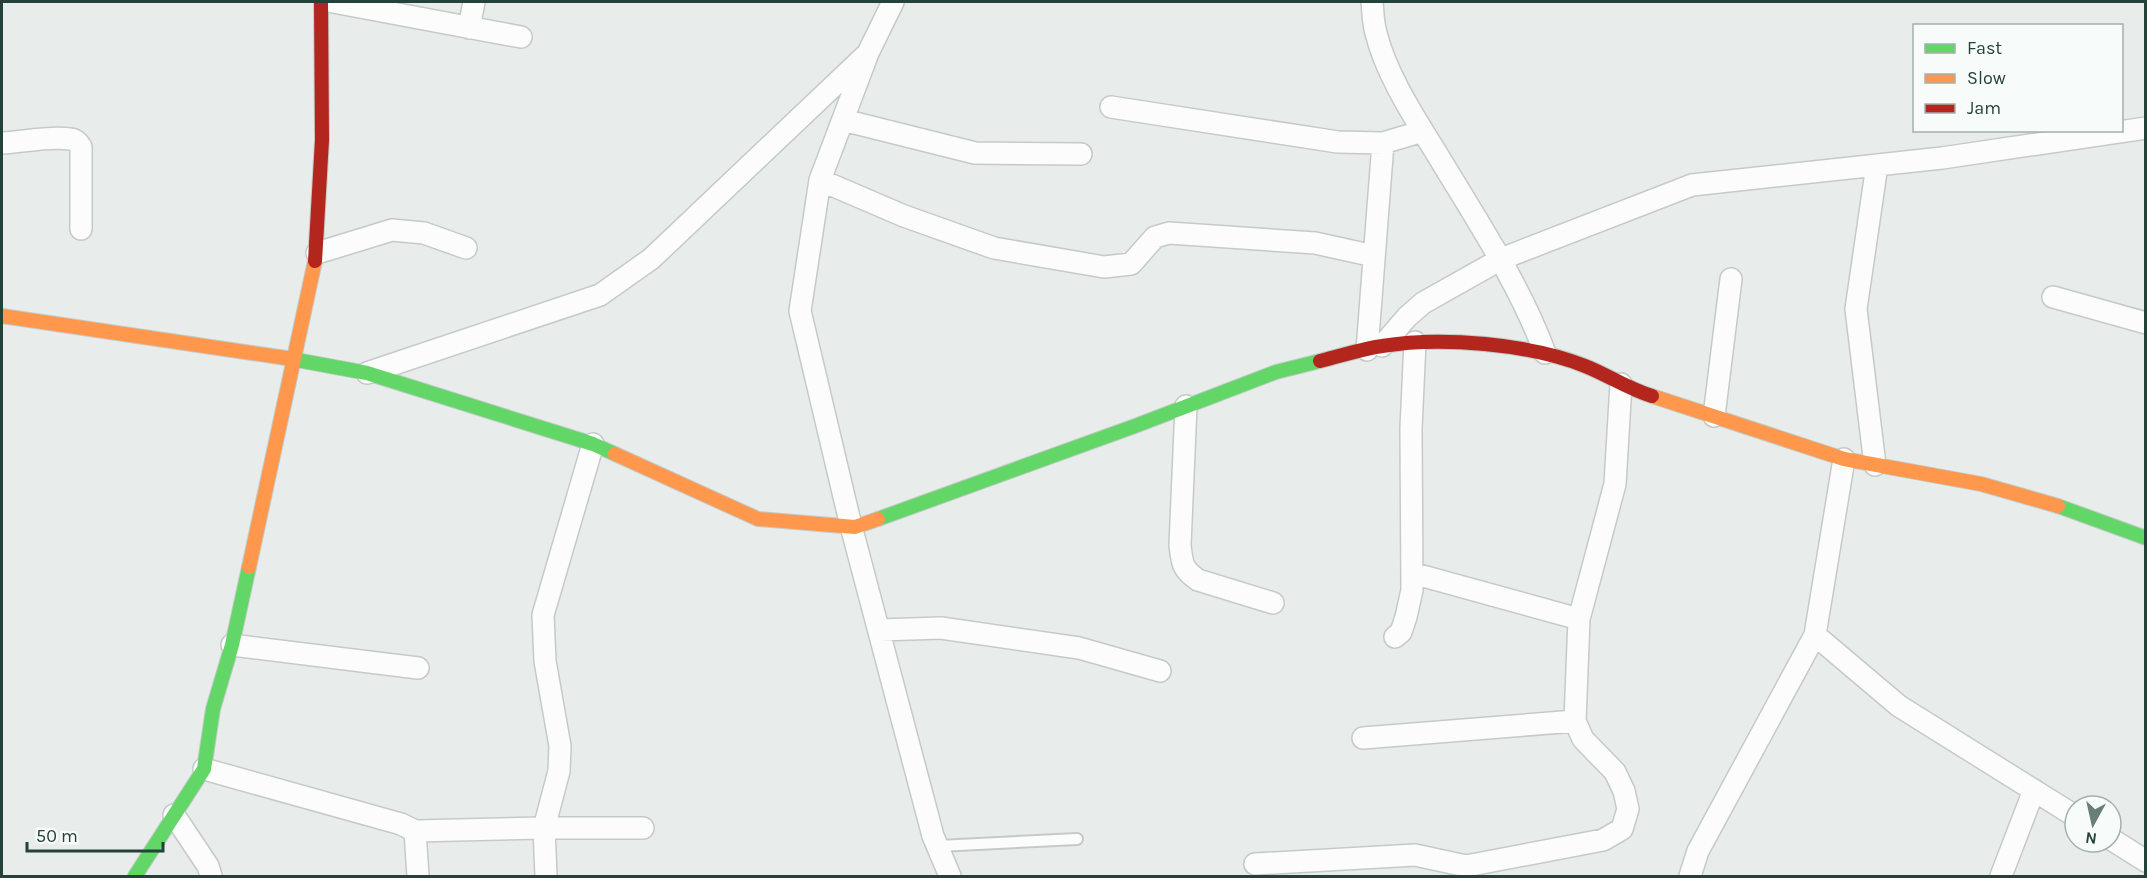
<svg xmlns="http://www.w3.org/2000/svg" width="2147" height="878" font-family="Karla,sans-serif">
<rect width="100%" height="100%" fill="#e8edeb"/>
<g fill="none" stroke-linecap="round" stroke-linejoin="round">
<defs>
<path id="lane" d="M938,846L1077,839"/>
<path id="street" d="M333,2L521,37
M893,2L868,53L820,180L800,311L851,526L933,836L950,876
M1372,2C1373,12 1373,23 1376,33C1387,78 1419,124 1443,164C1480,225 1520,286 1545,353
M469,28L474,2
M1111,107L1338,142L1383,143L1423,131
M843,120L975,153L1081,154
M2,143C22,142 50,136 70,139C75,139 78,142 81,147V229
M820,180L904,216L994,248L1104,267L1131,264L1155,237L1169,233L1315,243L1374,256
M317,253L392,230L424,233L466,248
M2053,297L2146,323
M1382,346L1407,317L1423,303L1501,259L1692,185L1942,158L2146,128
M1367,350L1383,143
M367,373L600,295L651,259L865,56
M1186,406L1180,545C1182,563 1182,569 1198,580L1273,603
M1714,416L1731,279
M1875,465L1856,309L1877,165
M1412,573L1579,619
M879,630L941,628L1079,648L1160,671
M1815,635L1899,706L2075,816
M1395,637L1401,632L1406,617L1412,590L1411,428L1415,342
M232,645L418,668
M1363,738L1575,721
M204,769L401,824L415,831L544,828H643
M174,815L208,866L211,876
M415,831L418,876
M2111,839L2146,861
M1255,864L1415,855L1466,866L1603,840L1622,829L1628,809L1624,791L1615,772L1583,739L1575,721L1579,619L1615,484L1621,384
M546,876L544,828L559,771L560,746L545,661L543,615L593,444
M1690,876L1698,851L1815,635L1844,459
M2001,876L2034,790"/>
<path id="fast" d="M286,358L367,373L593,444L615,454
M2058,506L2146,538
M878,519L1135,426L1276,372L1320,361
M135,876L204,769L213,709L232,645L249,567"/>
<path id="slow" d="M2,316L286,358
M1652,396L1844,459L1981,484L2058,506
M615,454L758,519L855,527L878,519
M249,567L315,261"/>
<path id="jam" d="M315,261L322,140L321,2
M1320,361C1341,356 1361,349 1382,346C1441,336 1530,344 1585,366C1608,375 1628,389 1652,396"/>
</defs>
<use href="#lane" stroke="#c5cac8" stroke-width="14"/>
<use href="#street" stroke="#c5cac8" stroke-width="24"/>
<use href="#fast" stroke="#c3cbc8" stroke-width="16"/>
<use href="#slow" stroke="#c3cbc8" stroke-width="16"/>
<use href="#jam" stroke="#c3cbc8" stroke-width="16"/>
<use href="#lane" stroke="#fcfcfc" stroke-width="10"/>
<use href="#street" stroke="#fcfcfc" stroke-width="21"/>
<use href="#fast" stroke="#63d668" stroke-width="14"/>
<use href="#slow" stroke="#ff974d" stroke-width="14"/>
<use href="#jam" stroke="#b3261e" stroke-width="14"/>
</g>
<rect width="2147" height="878" fill="none" stroke="#24423a" stroke-width="6"/>
<rect x="1913" y="24" width="210" height="108" fill="#f7fbf9" stroke="#a3b1ad" stroke-width="1.5"/>
<rect x="1925" y="44" width="30" height="9" fill="#63d668" stroke="#a3b1ad" stroke-width="1.5"/>
<text x="1967" y="54" font-size="18" fill="#24423a">Fast</text>
<rect x="1925" y="74" width="30" height="9" fill="#ff974d" stroke="#a3b1ad" stroke-width="1.5"/>
<text x="1967" y="84" font-size="18" fill="#24423a">Slow</text>
<rect x="1925" y="104" width="30" height="9" fill="#b3261e" stroke="#a3b1ad" stroke-width="1.5"/>
<text x="1967" y="114" font-size="18" fill="#24423a">Jam</text>
<g transform="translate(2093 824) rotate(188)"><circle r="28" fill="#f7fbf9" stroke="#a3b1ad" stroke-width="1.5"/>
<path d="M0-4.5L10 22L0 15L-10 22Z" fill="#697e78"/>
<text y="-9" font-size="16" font-weight="bold" text-anchor="middle" fill="#24423a">N</text>
</g>
<path d="M27 842v9h136v-9" fill="none" stroke="#24423a" stroke-width="3"/>
<text x="36" y="842" font-size="18" fill="#24423a" stroke="#f7fbf9" stroke-width="4.5" paint-order="stroke">50 m</text>
</svg>
